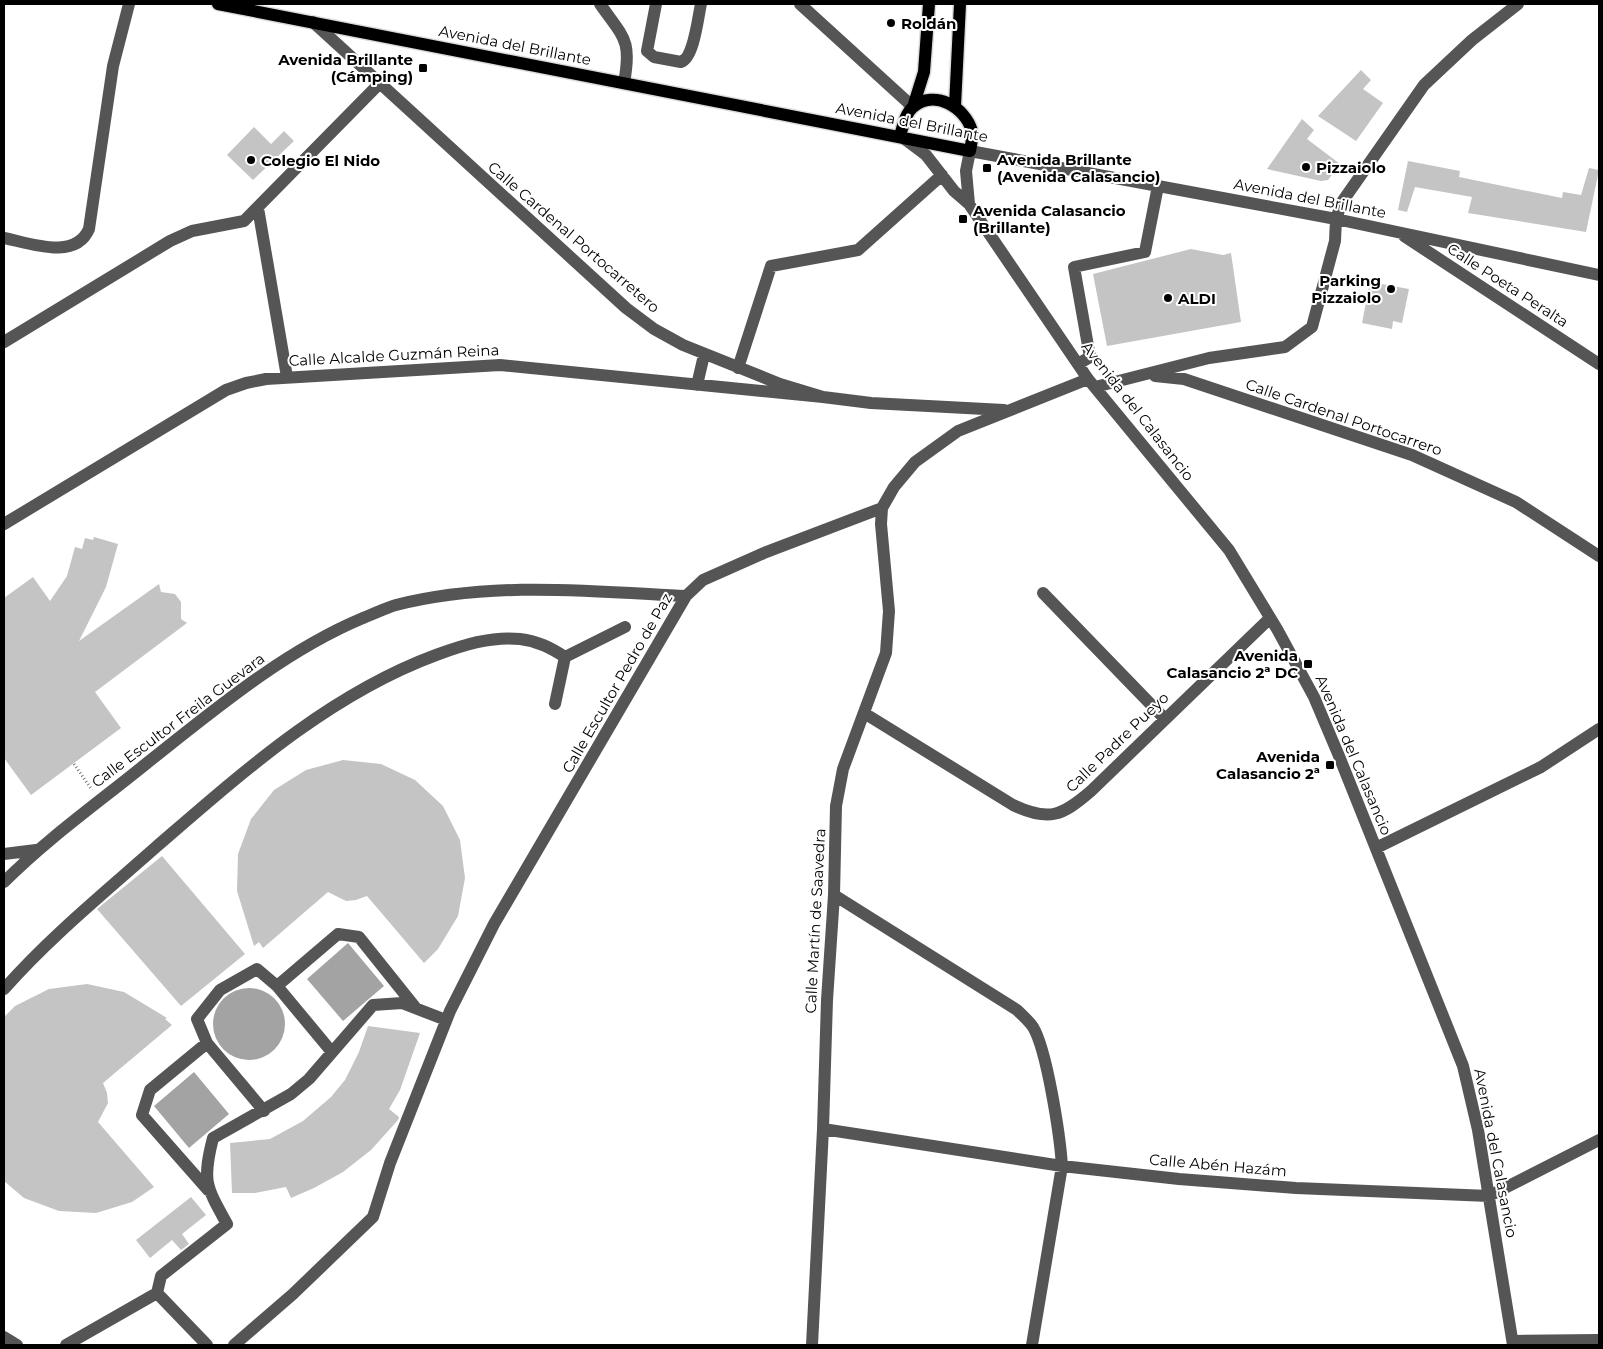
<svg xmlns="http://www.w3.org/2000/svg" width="1603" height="1349" font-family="Montserrat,sans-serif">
<rect width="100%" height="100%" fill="#fff"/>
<path fill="#a3a3a3" d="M348,943L384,986L343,1021L307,979Z
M213 1024a36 36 0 1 1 72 0a36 36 0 1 1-72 0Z
M194,1072L229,1114L189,1148L154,1106Z"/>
<path fill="#c4c4c4" d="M1361,70L1371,80L1363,89L1383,103L1356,141L1318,116Z
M1302,119L1314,130L1307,139L1340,164L1328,180L1321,181L1267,169Z
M254,127L271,144L284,131L294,141L253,180L227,155Z
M1408,161L1460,171L1459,177L1562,198L1563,192L1581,195L1589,168L1599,170L1586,232L1468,213L1472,197L1415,187L1407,212L1398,210Z
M1191,249L1223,255L1231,253L1241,322L1107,346L1093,274Z
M1370,282L1409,289L1402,323L1393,321L1392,329L1362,323Z
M94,537L118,544L106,587L79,641L159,584L161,592L175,594L181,602V619L187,623L95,692L121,728L31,795L4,758V598L33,577L50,601L67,576L75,547L82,549L85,538L93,540Z
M343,760L381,764L415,780L443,806L460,840L465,878L458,916L438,949L424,963L367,896L356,900L346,901L328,892L263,948L259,942L254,946L237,891L238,854L251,819L274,790L306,770Z
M162,856L245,954L181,1006L97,909Z
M87,984L124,992L167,1018L165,1019L172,1025L103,1083L107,1093L108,1103L98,1122L154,1187L132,1202L96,1213L59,1211L24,1198L4,1181V1017L15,1006L49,989Z
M368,1026L420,1033L400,1090L389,1109L399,1117L398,1120L371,1150L343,1172L314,1188L291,1198L286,1187L255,1193H232L230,1143L270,1139L303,1121L331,1097L345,1080L359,1052Z
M191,1197L206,1215L182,1234L189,1244L181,1250L172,1240L150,1258L136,1240Z"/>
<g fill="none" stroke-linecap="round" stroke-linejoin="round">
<defs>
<path id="major" d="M218,4L970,151C971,145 973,137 972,131C965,107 935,89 913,107C905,114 903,126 900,136
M955,106L960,4
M913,107L924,72L929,4"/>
</defs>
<use href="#major" stroke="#dbdbdb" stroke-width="15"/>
<path stroke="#777" stroke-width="3" stroke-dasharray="1 2.5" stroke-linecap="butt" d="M74,764L92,790"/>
<path stroke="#555" stroke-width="12" d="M600,4C624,38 632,40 624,83
M656,4L647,51L654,57L681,62C694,58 698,17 701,4
M800,4L913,107
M313,22L626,308L654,329L683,345L780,384L823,397L871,403L1004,410
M902,137L926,155L954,191L969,204L1088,379L1229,550L1277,629L1314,697L1339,756L1463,1066L1478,1130L1513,1345
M969,204L966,171L970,151L1336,219L1599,275
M258,208L287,377
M1404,236L1599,364
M4,238C30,243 75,261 89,229L113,66L129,4
M4,342L170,241L192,231L244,221L379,84
M1078,364L1090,357L1074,267L1145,252L1158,186
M738,368L771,266L858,250L942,175
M1155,376L1184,379L1412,455L1516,502L1599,556
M697,385L704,355
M1095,387L1209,358L1285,347L1312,327L1335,241L1336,219L1342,202L1424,85L1472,40L1518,4
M4,524L226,390L246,383L266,379L500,365L823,397
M1043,593L1165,719
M565,657L625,627
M555,704L565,657
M864,713L1013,805C1049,822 1062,816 1091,791L1270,618
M1376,848L1541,767L1599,729
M4,854L36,850
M4,882C48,838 99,802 147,763C214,710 284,651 363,618C374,614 385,608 396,605C491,581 589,591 686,596
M834,895L1017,1010C1022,1015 1029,1021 1033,1027C1047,1050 1060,1136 1062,1166L1032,1345
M277,986L331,1051
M4,989C50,937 104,893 156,847C242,773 328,695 436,655C463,645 491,636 520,639C538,641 551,648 565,657
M207,1043L264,1111
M823,1129L1062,1166L1179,1179L1296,1188L1489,1196L1599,1140
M208,1190L142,1115L150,1090L207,1043L197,1019L220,990L257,969L277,986L338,934L359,937L415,1007
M4,1337L17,1345
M1513,1341L1599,1340
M66,1345L157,1293
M207,1345L157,1293L161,1276L227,1224C206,1186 202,1181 213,1138L291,1094L309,1079L373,1005L402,1003L446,1020
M234,1345L293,1294L373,1217L390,1163L450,1011L494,924L686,596L703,580L764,553L882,508L894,487L915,462L958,431L1088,379
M812,1345L823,1129L827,1000L834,895L836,806L843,769L886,653L889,611L881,524L882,508"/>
<use href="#major" stroke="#000" stroke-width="12"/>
</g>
<g fill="#000" stroke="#fff" stroke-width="2">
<circle cx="891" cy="23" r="5"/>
<rect x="418" y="63" width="10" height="10" rx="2.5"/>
<circle cx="251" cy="160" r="5"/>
<circle cx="1306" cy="167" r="5"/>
<rect x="982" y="163" width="10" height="10" rx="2.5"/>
<rect x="958" y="214" width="10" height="10" rx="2.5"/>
<circle cx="1391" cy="289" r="5"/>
<circle cx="1168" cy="298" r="5"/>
<rect x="1303" y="659" width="10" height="10" rx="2.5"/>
<rect x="1325" y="760" width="10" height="10" rx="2.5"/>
</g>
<g text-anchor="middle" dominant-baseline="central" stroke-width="4" stroke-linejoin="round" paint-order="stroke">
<g font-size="15" font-weight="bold" fill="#000" stroke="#fff" text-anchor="start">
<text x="901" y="23">Roldán</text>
<text x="413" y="59" text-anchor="end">Avenida Brillante<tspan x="413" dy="17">(Cámping)</tspan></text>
<text x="997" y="159">Avenida Brillante<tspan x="997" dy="17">(Avenida Calasancio)</tspan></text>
<text x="261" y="160">Colegio El Nido</text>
<text x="1316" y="167">Pizzaiolo</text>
<text x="973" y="210">Avenida Calasancio<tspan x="973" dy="17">(Brillante)</tspan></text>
<text x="1381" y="280" text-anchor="end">Parking<tspan x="1381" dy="17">Pizzaiolo</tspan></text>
<text x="1178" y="298">ALDI</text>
<text x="1298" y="655" text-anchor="end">Avenida<tspan x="1298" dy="17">Calasancio 2ª DC</tspan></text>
<text x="1320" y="756" text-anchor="end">Avenida<tspan x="1320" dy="17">Calasancio 2ª</tspan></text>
</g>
<g font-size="15" fill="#000" stroke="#fff">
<text transform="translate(515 45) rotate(11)">Avenida del Brillante</text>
<text transform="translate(912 122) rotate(11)">Avenida del Brillante</text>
<text transform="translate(1310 198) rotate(11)">Avenida del Brillante</text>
<text transform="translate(574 237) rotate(41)">Calle Cardenal Portocarretero</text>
<text transform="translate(1508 285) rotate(33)">Calle Poeta Peralta</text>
<text transform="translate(394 355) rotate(-3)">Calle Alcalde Guzmán Reina</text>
<text transform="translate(1138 411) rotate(52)">Avenida del Calasancio</text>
<text transform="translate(1344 417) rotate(19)">Calle Cardenal Portocarrero</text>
<text transform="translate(617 683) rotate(-60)">Calle Escultor Pedro de Paz</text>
<text transform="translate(178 720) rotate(-37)">Calle Escultor Freila Guevara</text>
<text transform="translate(1117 742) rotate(-44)">Calle Padre Pueyo</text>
<text transform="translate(1354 755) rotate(67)">Avenida del Calasancio</text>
<text transform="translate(815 921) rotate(-87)">Calle Martín de Saavedra</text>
<text transform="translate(1496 1153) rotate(79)">Avenida del Calasancio</text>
<text transform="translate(1218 1165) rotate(5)">Calle Abén Hazám</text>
</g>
</g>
<rect width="1603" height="1349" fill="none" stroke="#000000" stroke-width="10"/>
</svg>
